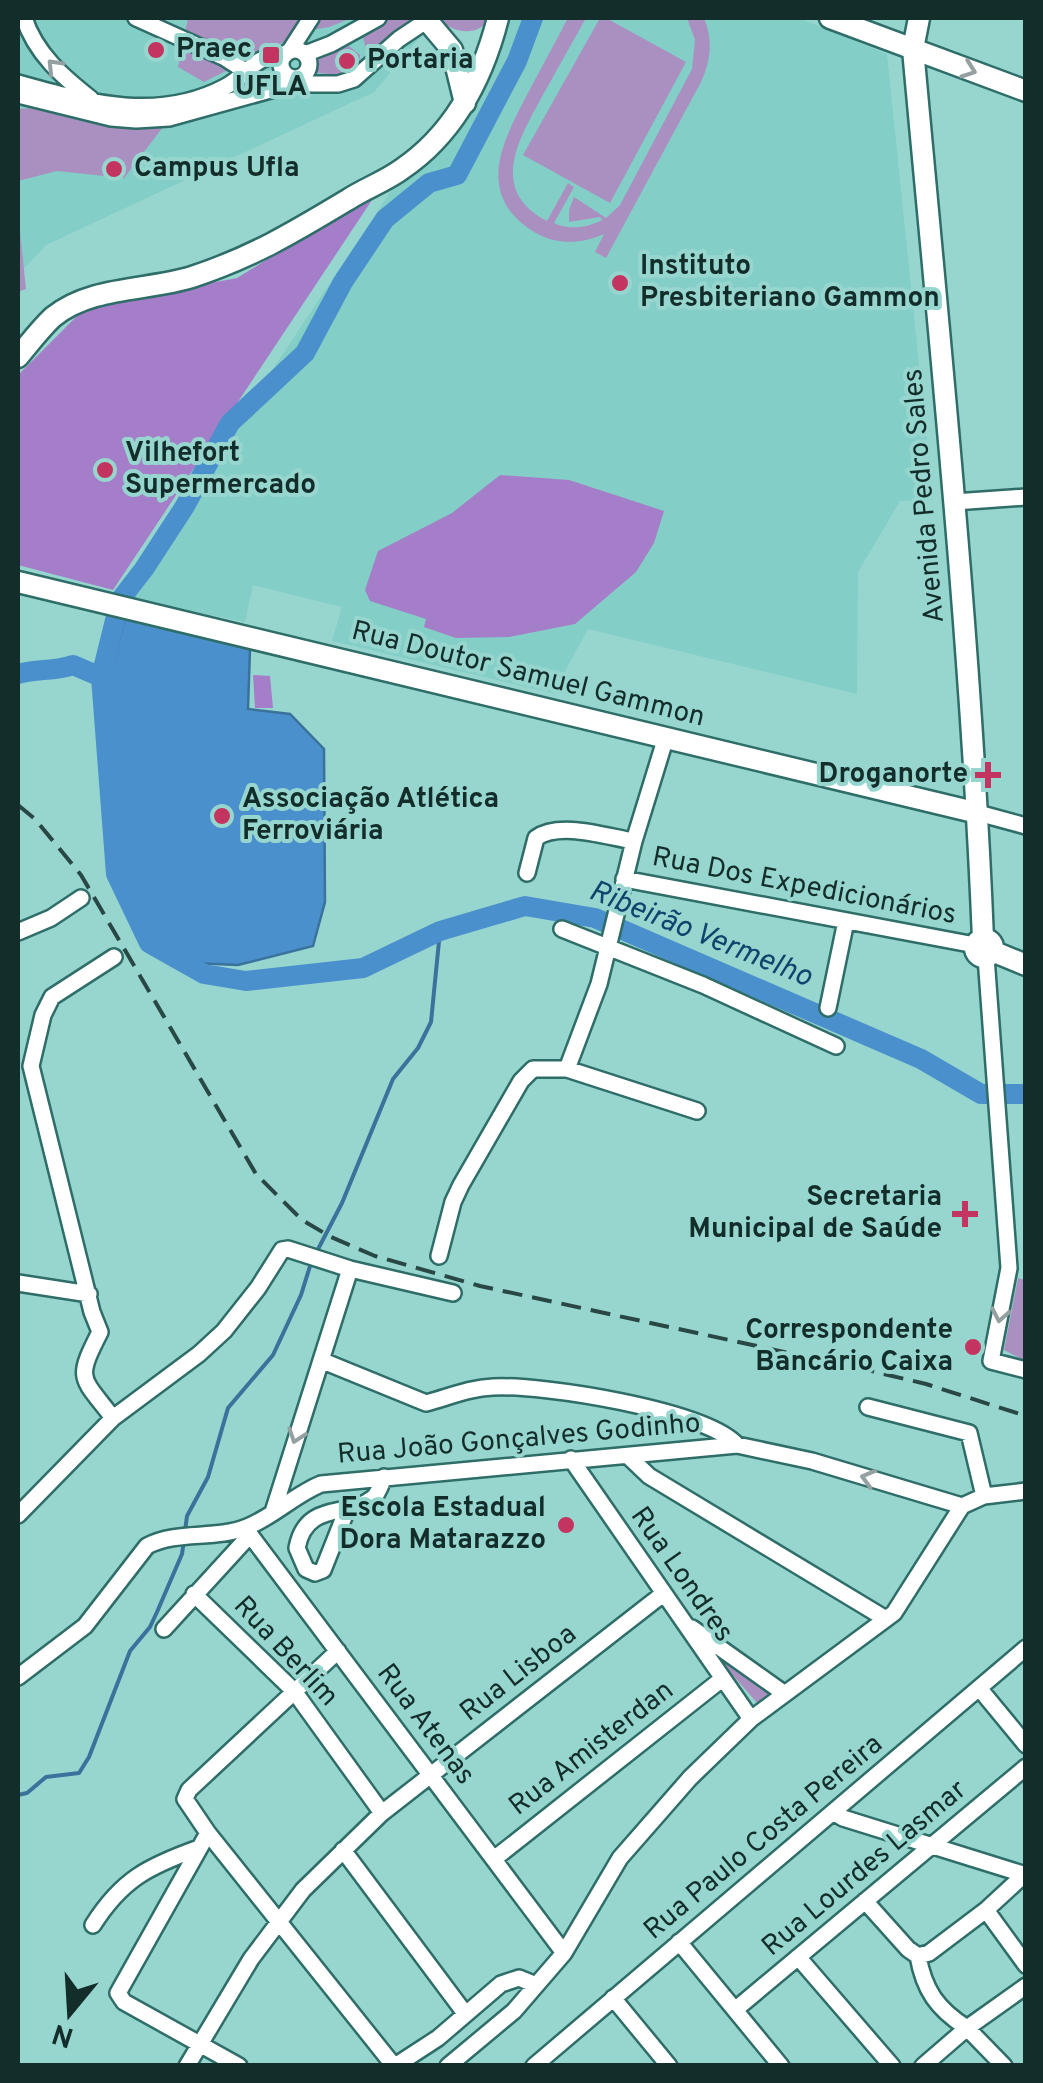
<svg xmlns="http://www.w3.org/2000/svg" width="1043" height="2083" font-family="Overpass,sans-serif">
<rect width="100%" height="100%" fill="#97d6cf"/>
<path fill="#83cec6" d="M18,18H426L421,36L374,92L46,245L18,275Z
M510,18H799L887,54L933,500L900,501L858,572L857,694L588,629L553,693L332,641L342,607L253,585L245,622L131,599L265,381L395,185L477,90Z"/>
<path fill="#a990c1" d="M188,18H352L329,27L306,31L204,82L178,67Z
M388,18H422L368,58L362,33Z
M437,18H490C478,38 452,33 437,18Z
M568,18H586C572,43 558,68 544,93C521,136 486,189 547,221L568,183L574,187L554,223C569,230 587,228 602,220L600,217L569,222V210L574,197L606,218L620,205L692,69L695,40L687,18H704C713,40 711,60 701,82L606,258L595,252L604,234C580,245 553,245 531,230C474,192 504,139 528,93C541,68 555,43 568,18Z
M600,18H606L686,62L610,203L523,155Z
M349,46L360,55L359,67L336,75L312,72L318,58Z
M32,108L99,125L163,127L124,178L57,171L18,181V109Z
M18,212L26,289L18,292Z
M1018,1278L1025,1280V1361L1004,1350Z
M701,1639L776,1690L758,1704Z"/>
<path fill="#a57ec9" d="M378,191L113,590L18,565V375L87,306L237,278Z
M500,475L569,480L664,511L654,543L636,572L575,624L509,637L456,638L424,627L426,619L370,601L365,590L378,551L452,513Z
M253,675L270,676L273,708H255Z"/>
<path fill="#4a90cd" stroke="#3a729c" stroke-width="2.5" d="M125,618L250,649L248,709L290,714L324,749L325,902L313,946L238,965L192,963L153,938L125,883L107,687Z"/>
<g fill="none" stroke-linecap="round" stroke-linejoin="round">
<path stroke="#3a729c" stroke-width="4" d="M315,1255L342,1203L393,1079L418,1048L431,1022L440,931
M185,1531L187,1516L208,1477L228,1408L273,1355L301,1295L311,1263
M18,1795L27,1793L46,1777L79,1773L89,1757L130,1651L150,1627L157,1612L182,1554L184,1540"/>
<path stroke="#4a90cd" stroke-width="20" d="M18,674C37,668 53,672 73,665L101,677L116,874L149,943L204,974L246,981L363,968L440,931L525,906L595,918L921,1059L981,1094H1026
M101,677L120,600L144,569L185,506L230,423L305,353L343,282L385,219L429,183L457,175L517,61L533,18"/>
<defs>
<path id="minor" d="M24,18C36,54 62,76 91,99
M136,18L225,58L273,89
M281 64a14 14 0 1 1 28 0a14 14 0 1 1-28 0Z
M289,52L311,18
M305,54L331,44L378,18
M18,83C87,102 157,123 225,87C250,74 252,55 285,55
M18,95L111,118L136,120L169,118L292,84H338L354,79L399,39L426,21
M954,502L1026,497
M978,813L1026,826
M527,873L536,838C560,821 607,837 634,841
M624,879L975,945
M562,929L703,985L836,1046
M18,932L51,918L81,898
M986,957L1009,1268L991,1361L1026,1370
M828,1008L846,921
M567,1069L599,984L634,841L666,737
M439,1256L453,1202L461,1185L521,1081L533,1069H567L697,1111
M18,1283L89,1294
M323,1361L426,1403C449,1397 469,1388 493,1387C541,1384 706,1410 737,1445L812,1461L962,1506
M868,1407L969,1433L984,1496
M113,1418C81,1376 75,1381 100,1332L92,1312L31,1066L43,1015L52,997L114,957
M628,1456L649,1476L886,1619
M571,1459L751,1719
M348,1507L323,1570L315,1573L306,1569L297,1548C306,1500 349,1518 373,1498C379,1493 381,1484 384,1477
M273,1512L350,1269
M18,1515L113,1418L199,1354L224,1331L258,1288L282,1250L288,1249L350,1269L453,1293
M245,1528L564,1953
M194,1594L294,1691L382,1813
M692,1628L785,1694
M164,1629L250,1535
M338,1651L189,1790L185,1799L208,1833L394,2066
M18,1677L85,1626L147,1546C177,1530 215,1540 247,1527C273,1517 294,1495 321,1484L737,1445
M979,1688L1026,1745
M833,1812L843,1818L1026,1875
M208,1833L118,1993L124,2002L239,2066
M343,1850L464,2012
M494,1859L722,1679
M865,1901L908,1949L918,1956
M986,1910L1026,1965
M93,1925C122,1879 149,1866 199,1848
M679,1942L781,2066
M918,1956C924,1990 937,2009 967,2028L923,2066
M918,1956L929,1953L986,1910L1025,1874
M798,1957L892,2066
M613,1998L669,2066
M736,2009L1026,1767
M187,2066L251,1959L303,1890L382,1813L663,1594
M395,2066L438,2038L501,1984L519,1978L536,1985
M448,2066L514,2011L564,1953L620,1858L690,1778L751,1719L894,1613L962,1506L984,1496L1026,1491
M534,2066L1026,1648
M1004,2066L967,2028L1026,1986"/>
<path id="major" d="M425,18L452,50L465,103
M830,18L1026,91
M919,18L913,49C940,346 971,642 983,939
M18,357C29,344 40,329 53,317C91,286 147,291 192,277C253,257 294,232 349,199C366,188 386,181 402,169C455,133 483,77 498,18
M18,582L978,813
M975 948a9 9 0 1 1 18 0a9 9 0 1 1-18 0Z
M992,951L1026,965"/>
</defs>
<use href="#minor" stroke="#2e6d68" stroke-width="20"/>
<use href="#major" stroke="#2e6d68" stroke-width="25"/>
<use href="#minor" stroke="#fff" stroke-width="15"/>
<use href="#major" stroke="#fff" stroke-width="20"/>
<path stroke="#284745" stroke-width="4" stroke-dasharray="20 10" stroke-linecap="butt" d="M18,805L35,819L81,875L256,1174L302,1220L331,1237L375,1256L480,1286L863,1369L926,1384L1026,1416"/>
</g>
<defs><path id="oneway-chevron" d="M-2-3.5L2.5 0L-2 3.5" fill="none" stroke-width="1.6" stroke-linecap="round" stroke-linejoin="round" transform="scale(2.5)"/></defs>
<g stroke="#95a0a0">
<use href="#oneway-chevron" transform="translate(54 66) rotate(-134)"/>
<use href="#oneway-chevron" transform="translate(969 70) rotate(20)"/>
<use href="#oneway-chevron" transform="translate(1000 1315) rotate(101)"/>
<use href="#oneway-chevron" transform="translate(296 1436) rotate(109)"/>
<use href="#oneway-chevron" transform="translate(868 1478) rotate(-164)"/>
</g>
<g fill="#c33560" stroke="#97d6cf" stroke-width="4">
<circle cx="156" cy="50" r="10"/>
<rect x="261" y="45" width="20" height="20" rx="5"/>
<circle cx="347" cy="61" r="10"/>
<circle cx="114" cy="169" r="10"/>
<circle cx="620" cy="283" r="10"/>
<circle cx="105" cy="470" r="10"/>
<path d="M983 760h10v10h10v10h-10v10h-10v-10h-10v-10h10z"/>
<circle cx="222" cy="816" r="10"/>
<path d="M960 1199h10v10h10v10h-10v10h-10v-10h-10v-10h10z"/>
<circle cx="973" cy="1347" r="10"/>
<circle cx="566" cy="1525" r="10"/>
</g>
<g text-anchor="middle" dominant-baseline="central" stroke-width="8" stroke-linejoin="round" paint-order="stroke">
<g font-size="28" font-weight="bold" fill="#132d2b" stroke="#97d6cf" text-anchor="start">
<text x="176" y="50">Praec</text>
<text x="367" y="61">Portaria</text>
<text x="271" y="88" text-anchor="middle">UFLA</text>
<text x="134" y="169">Campus Ufla</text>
<text x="640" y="267">Instituto<tspan x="640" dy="32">Presbiteriano Gammon</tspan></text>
<text x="125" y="454">Vilhefort<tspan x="125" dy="32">Supermercado</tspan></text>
<text x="968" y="775" text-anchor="end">Droganorte</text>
<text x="242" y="800">Associação Atlética<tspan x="242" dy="32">Ferroviária</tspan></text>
<text x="942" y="1198" text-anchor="end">Secretaria<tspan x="942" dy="32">Municipal de Saúde</tspan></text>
<text x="953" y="1331" text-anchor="end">Correspondente<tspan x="953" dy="32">Bancário Caixa</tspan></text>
<text x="546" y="1509" text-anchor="end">Escola Estadual<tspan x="546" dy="32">Dora Matarazzo</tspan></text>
</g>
<g font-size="28" fill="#132d2b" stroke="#97d6cf">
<text transform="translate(925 496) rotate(-95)">Avenida Pedro Sales</text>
<text transform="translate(528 675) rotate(14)">Rua Doutor Samuel Gammon</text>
<text transform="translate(804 887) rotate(11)">Rua Dos Expedicionários</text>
<text transform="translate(519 1440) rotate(-5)">Rua João Gonçalves Godinho</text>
<text transform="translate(681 1575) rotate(55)">Rua Londres</text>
<text transform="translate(285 1652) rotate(47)">Rua Berlim</text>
<text transform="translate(519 1674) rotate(-38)">Rua Lisboa</text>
<text transform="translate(425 1725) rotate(53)">Rua Atenas</text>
<text transform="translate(592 1749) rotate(-38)">Rua Amisterdan</text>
<text transform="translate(764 1838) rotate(-40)">Rua Paulo Costa Pereira</text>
<text transform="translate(865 1869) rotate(-40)">Rua Lourdes Lasmar</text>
</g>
<g font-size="30" font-style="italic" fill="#0f446d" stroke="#97d6cf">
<text transform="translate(700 935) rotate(22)">Ribeirão Vermelho</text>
</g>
</g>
<rect width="1043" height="2083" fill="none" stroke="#132d2b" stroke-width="40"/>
<g transform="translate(70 2013) rotate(198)" stroke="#97d6cf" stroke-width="8" paint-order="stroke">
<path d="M0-8L18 38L0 25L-18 38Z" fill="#132d2b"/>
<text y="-15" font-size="28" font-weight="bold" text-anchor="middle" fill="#132d2b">N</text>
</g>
</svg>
